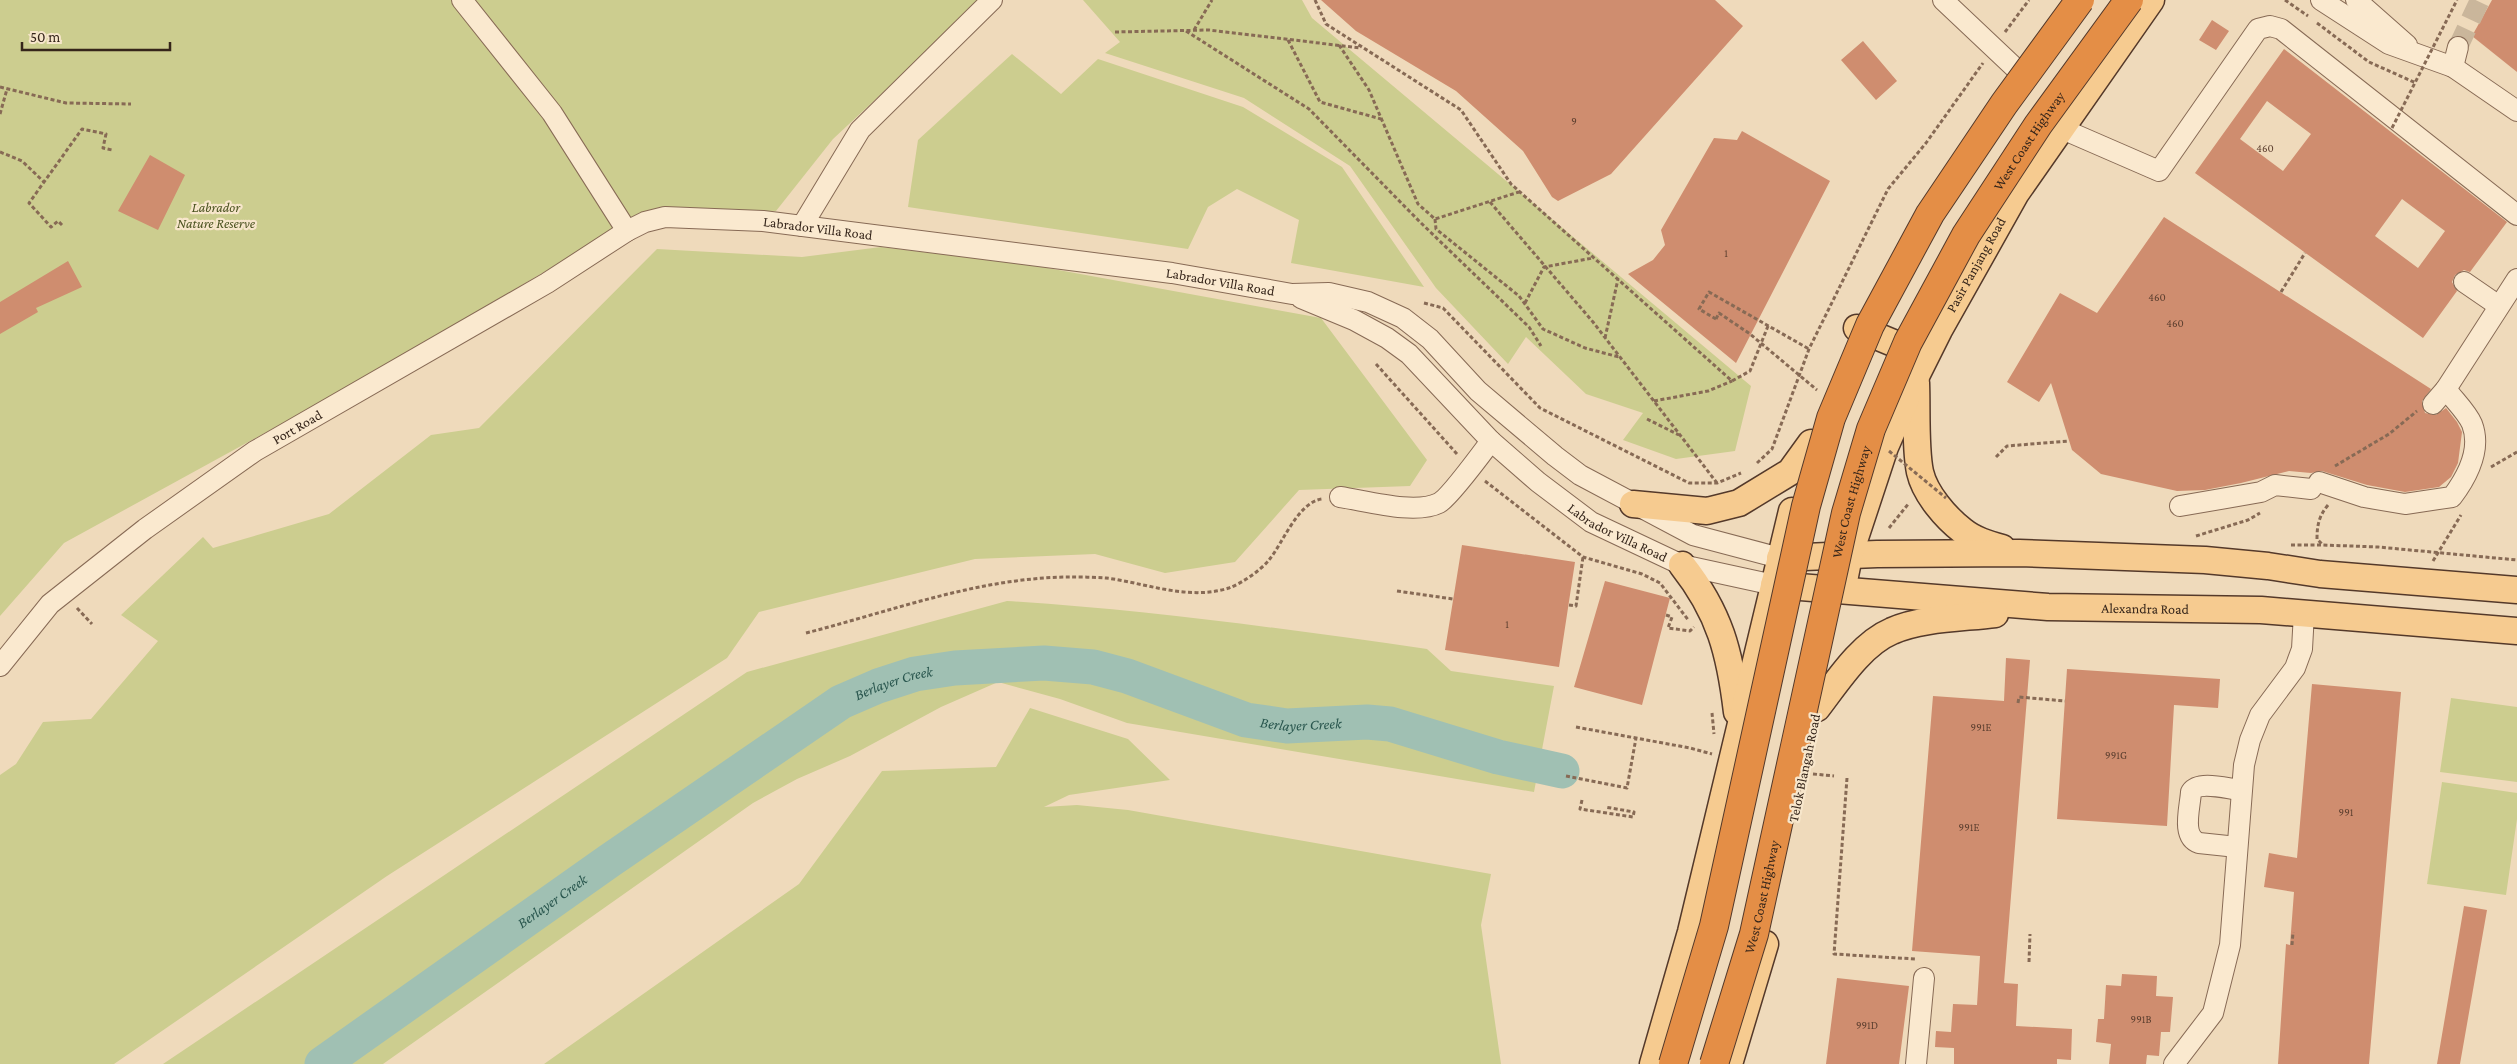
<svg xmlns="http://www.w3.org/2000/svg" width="2517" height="1064" font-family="'Crimson Pro',serif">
<rect width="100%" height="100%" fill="#efdabb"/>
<path fill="#cccd8f" d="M0,0H982L833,139L776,211L641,215L347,388L64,543L0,616Z
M1083,0H1302L1312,18L1751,386L1735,451L1676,459L1623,440L1643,413L1586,394L1526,337L1508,364L1436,288L1350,166L1244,98L1105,53L1120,42Z
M1012,54L1061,94L1098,59L1243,107L1342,167L1424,287L1291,263L1299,220L1237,189L1208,207L1188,249L908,207L918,140Z
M881,247L1031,265L1321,318L1427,460L1410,486L1299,490L1235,562L1165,573L1095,554L975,559L759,612L727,658L387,876L114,1064H0V775L16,764L43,722L91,719L158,641L121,615L203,537L213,548L329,514L431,435L479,428L657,249L802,257Z
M1007,601C1148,610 1288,629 1427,649L1451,671L1554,686L1534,792L1127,723L1060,699L998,682L941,707L850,756L797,779L753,803L383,1064H163L747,672Z
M2451,698L2517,707V782L2440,772Z
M1030,708L1128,739L1170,780L1069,795L1044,807L1077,805L1128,810L1491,874L1481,925L1501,1064H544L799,884L882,771L996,767Z
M2442,782L2517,793V819L2506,895L2427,884Z"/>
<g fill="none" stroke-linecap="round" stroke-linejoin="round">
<path stroke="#a0c0b3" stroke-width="35" id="s1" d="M322,1064L609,861L841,702L878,686L915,674L955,668L1044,663L1093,667L1127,676L1246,720L1287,726L1367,722L1390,724L1498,757L1562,771"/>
</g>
<path fill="#cf8d6f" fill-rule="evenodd" d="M1321,0H1715L1743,26L1611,174L1558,201L1552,197L1523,151L1456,91L1356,31Z
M2492,0H2517V72L2472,36Z
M2212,20L2229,31L2216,50L2199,40Z
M1863,41L1897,81L1876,100L1841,60Z
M2284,49L2507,222L2470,272L2464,270L2455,275L2452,282L2457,291L2423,338L2195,173ZM2267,101L2311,134L2283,171L2240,139ZM2402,199L2445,231L2418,268L2375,236Z
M1742,131L1830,181L1736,363L1628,274L1653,260L1665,245L1661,230L1714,138L1737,140Z
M150,155L185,175L158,230L118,211Z
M2164,217L2431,389L2422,401L2425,413L2436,415L2446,408L2457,422L2462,432L2458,463L2451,477L2439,487L2405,492L2367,485L2322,471L2311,473L2289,471L2241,483L2205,490L2177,491L2101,474L2072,450L2051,383L2039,402L2007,382L2060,293L2097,313Z
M68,261L82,287L36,308L38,312L0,334V302Z
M1462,545L1575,562L1559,667L1445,650Z
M1605,581L1670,598L1642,705L1574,687Z
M2006,658L2030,660L2004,983L2018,984L2016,1026L2072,1029L2071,1060L2057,1059V1064H1954V1048L1935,1047L1936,1031L1951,1032L1953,1004L1977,1005L1980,956L1912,951L1933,696L2004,701Z
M2067,669L2220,679L2218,708L2174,705L2167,826L2057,819Z
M2312,684L2401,692L2369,1064H2278L2286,944L2290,945L2294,892L2264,887L2269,853L2297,858Z
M2464,906L2487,910L2460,1064H2437Z
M2122,974L2157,976L2156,996L2173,997L2170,1032H2161L2159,1056L2147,1055L2146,1064H2109L2111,1044L2096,1042L2098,1019H2104L2106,985L2121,986Z
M1837,978L1909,986L1899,1064H1826Z"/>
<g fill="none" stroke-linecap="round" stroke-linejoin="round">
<path stroke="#cab69b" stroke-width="20" stroke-dasharray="20 10" stroke-linecap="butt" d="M2458,47L2480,0"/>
<defs>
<g id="minor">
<path d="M462,0L552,113L627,231"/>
<path d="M1943,0L2014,67"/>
<path d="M2321,0L2389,44L2453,67L2517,111"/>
<path d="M2356,0L2407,45"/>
<path d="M2453,67L2458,47"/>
<path d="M2060,128L2159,171L2258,29L2270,26L2281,29L2517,215"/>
<path d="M802,226L860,130L992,0"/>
<path d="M2464,282L2499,306"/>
<path id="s2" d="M1301,298L1354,320L1387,338L1409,354L1491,441L1538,482L1591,522L1682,565L1774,585"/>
<path d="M2433,404L2446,389L2517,279"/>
<path d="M2319,482L2364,497L2405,504L2452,497C2467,477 2482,450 2472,424C2467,412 2453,399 2446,389"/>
<path d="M1340,497C1367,501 1415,515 1439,503C1449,498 1482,453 1491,441"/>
<path d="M2180,506L2261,492L2275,485L2311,489"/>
<path id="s3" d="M0,666L50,604L145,529L255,451L547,283L627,231L645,222L665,217L763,221L1172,273L1292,294L1329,293L1368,302L1403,318L1430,339L1478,391L1555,456L1580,475L1693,535L1780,558"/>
<path d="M2237,847L2199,843C2181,837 2190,808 2191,792C2199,780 2228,789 2241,790"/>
<path d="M1916,1064L1924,978"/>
<path d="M2174,1064L2213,1013L2230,945L2244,765L2250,740L2260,715L2295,668L2302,649L2304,613"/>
</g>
<g id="major">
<path d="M1857,328L1898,345L1926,335"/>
<path d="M1916,383C1917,408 1915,449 1920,472C1925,494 1946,518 1963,531C1974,540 1988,544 2002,548"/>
<path d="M1633,504L1707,511L1739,503L1790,472L1811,443"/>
<path d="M1780,558L1877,554L2019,553L2205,560L2268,566L2320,574L2517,590"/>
<path d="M1682,565C1720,613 1730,653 1737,712"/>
<path id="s4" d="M1845,576L1849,556L1885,447L1916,376L1939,330L2016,193L2151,0"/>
<path id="s5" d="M1774,585L2048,607L2261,610L2517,631"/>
<path d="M1817,708C1837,682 1861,644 1892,631C1920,618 1964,618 1995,614"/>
<path d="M1653,1064L1691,932L1792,511"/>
<path d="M1729,1064L1765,944"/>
</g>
</defs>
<use href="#minor" stroke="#876a55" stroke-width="22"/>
<use href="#major" stroke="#54392a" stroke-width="29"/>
<path stroke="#876a55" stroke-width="3" stroke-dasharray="4 2.5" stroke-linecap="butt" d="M1315,0L1326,24L1461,110L1511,184L1732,381L1750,371L1768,326
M2285,0L2308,16
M2317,23L2369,62L2416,83
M1194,30L1212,0
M1186,31L1309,109L1420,222L1529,327L1541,346
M1115,32L1209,30L1361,48
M2005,32L2029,0
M1288,40L1320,102L1381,119
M1339,45L1369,90L1418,204L1435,219L1519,192
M0,87L66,103L131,104
M0,114L7,89
M0,152L22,161L44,182
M1490,202L1593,322L1717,483
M1435,219L1436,229L1519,296L1543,329L1585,348L1619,357
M62,225L58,221L51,227L29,203L82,129L106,134L103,148L112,150
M2281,292L2305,253
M1424,303L1443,308L1540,408L1689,483H1717L1741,473
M1525,303L1544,267L1593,258
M1716,319L1699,309L1709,292L1809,349
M1605,338L1618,279
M1376,364L1457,454
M1654,401L1708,391L1732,381
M1647,419L1679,435
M1996,457L2007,446L2069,441
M1757,463L1772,449L1809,349L1888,189L1926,143L1983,63
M2335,466L2389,434L2417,411
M2491,467L2517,452
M1485,481L1583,557L1642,574L1660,583L1689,621
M2328,505C2319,516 2317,525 2317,539L2323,545L2378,547L2517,560
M1889,528L1909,503
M2196,536L2248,520L2260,513
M2291,545H2322
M2433,561L2461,515
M1397,591L1453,599
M1569,605L1576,606L1583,557
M77,608L92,624
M1666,615L1672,617L1668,628L1690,631L1694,627
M806,633C892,611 978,578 1068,577C1080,577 1094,577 1106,578C1146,583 1188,601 1229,588C1242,583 1260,571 1269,560C1283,543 1298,502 1322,499
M2018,703L2019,697L2065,701
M1712,713L1714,734
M1576,727L1690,748L1712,754
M1813,774L1834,776
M1566,776L1627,788L1636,738
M1847,778L1834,954L1915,959
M1582,800L1580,809L1633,817L1634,812L1605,807
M2292,945L2293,932
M2029,962L2030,934"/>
<use href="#minor" stroke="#fae9cf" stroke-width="20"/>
<use href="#major" stroke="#f6cb90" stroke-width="26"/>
<defs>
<g id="highway-bridge">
<path d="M1673,1064L1714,926L1806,506L1831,418L1870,325L1930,214L2004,104L2080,0"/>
<path id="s6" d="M1714,1064L1754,934L1846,513L1871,429L1908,342L1966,235L2038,125L2129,0"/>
</g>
</defs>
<use href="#highway-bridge" stroke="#54392a" stroke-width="30" stroke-linecap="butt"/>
<path stroke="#876a55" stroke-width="3" stroke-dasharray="4 2.5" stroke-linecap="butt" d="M2392,128L2457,0
M1716,319L1719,313L1750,334L1817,390
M1889,451L1946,498"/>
<use href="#highway-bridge" stroke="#e48e46" stroke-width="28"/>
</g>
<g text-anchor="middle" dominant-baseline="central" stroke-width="4.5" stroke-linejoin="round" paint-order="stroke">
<g font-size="11" fill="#5c3f2f">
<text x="1574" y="121">9</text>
<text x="2265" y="148">460</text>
<text x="1726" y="253">1</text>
<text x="2157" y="297">460</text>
<text x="2175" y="323">460</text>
<text x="1507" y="624">1</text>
<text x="1981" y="727">991E</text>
<text x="2116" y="755">991G</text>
<text x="2346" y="812">991</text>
<text x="1969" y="827">991E</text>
<text x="2141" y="1019">991B</text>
<text x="1867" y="1025">991D</text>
</g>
<g font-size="14" fill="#35251a" stroke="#f7e6cb">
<text stroke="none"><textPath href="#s6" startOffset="984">West Coast Highway</textPath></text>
<text stroke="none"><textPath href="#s3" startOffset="962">Labrador Villa Road</textPath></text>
<text stroke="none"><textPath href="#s4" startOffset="339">Pasir Panjang Road</textPath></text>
<text stroke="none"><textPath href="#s3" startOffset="1368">Labrador Villa Road</textPath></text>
<text stroke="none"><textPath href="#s3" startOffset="384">Port Road</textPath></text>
<text stroke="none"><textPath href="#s6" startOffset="579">West Coast Highway</textPath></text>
<text stroke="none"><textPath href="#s2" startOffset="399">Labrador Villa Road</textPath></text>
<text stroke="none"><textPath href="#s5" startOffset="372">Alexandra Road</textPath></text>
<text transform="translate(1804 768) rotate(-78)">Telok Blangah Road</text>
<text stroke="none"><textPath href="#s6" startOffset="174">West Coast Highway</textPath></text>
</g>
<g font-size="14" font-style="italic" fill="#4b5320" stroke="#f7e6cb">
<text x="216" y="207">Labrador<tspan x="216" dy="16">Nature Reserve</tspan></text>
</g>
<g font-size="15" font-style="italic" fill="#29564e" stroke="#f7e6cb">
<text stroke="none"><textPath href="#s1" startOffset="689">Berlayer Creek</textPath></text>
<text stroke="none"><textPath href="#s1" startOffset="1108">Berlayer Creek</textPath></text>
<text stroke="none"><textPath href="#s1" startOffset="282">Berlayer Creek</textPath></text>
</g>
</g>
<path d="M22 42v8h148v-8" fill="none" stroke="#35251a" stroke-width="2.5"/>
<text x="30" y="42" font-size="15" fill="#35251a" stroke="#f7e6cb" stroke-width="4" paint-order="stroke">50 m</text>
</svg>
